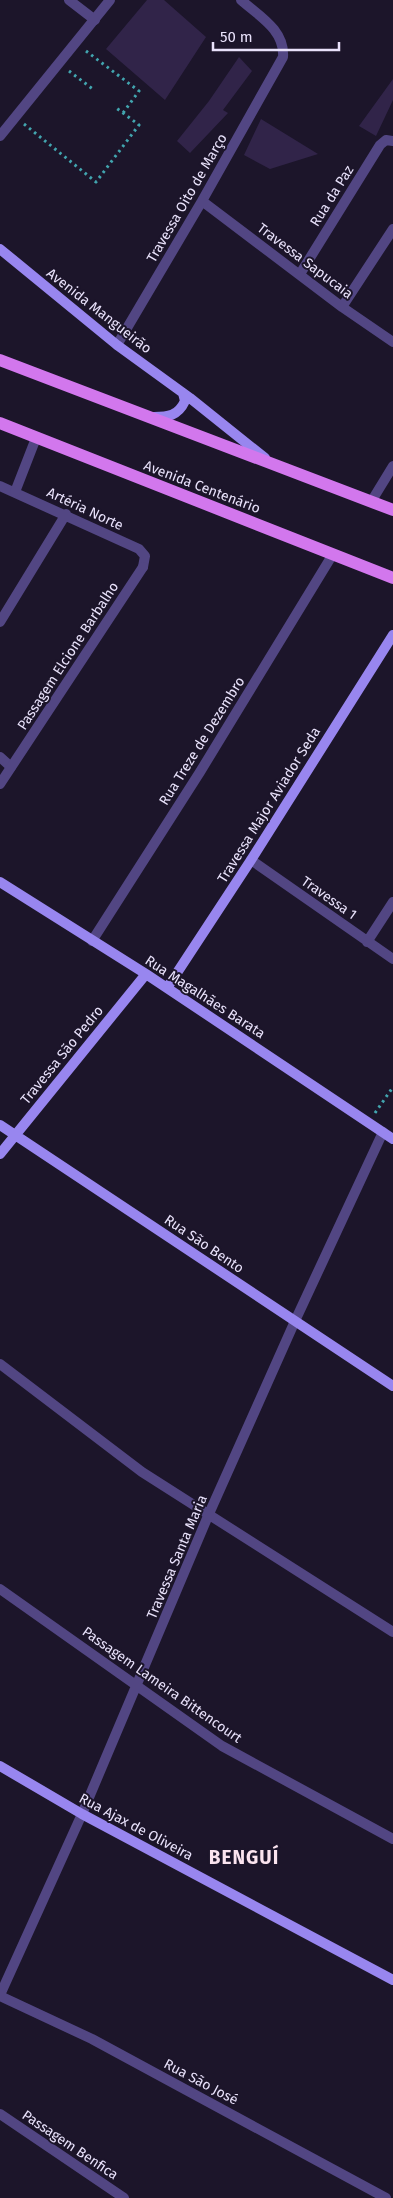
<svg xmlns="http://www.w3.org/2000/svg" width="393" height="2198" font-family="'Fira Sans',sans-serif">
<rect width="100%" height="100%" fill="#1c152a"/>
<path fill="#312449" d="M147,0H164L206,37L165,100L106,49Z
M239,57L252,71L223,110L228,113L190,153L177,141L209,101Z
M393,79V100L376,136L359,126Z
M261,119L318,154L270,169L244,155Z"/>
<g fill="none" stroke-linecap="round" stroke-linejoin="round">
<path stroke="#42a5af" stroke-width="3" stroke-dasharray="2.5 4" stroke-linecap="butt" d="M86,51L139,91L123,113
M69,71L94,90
M24,124L96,182L139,125L115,107
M375,1113L393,1087"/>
<path stroke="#524683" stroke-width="10" d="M69,0L95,20
M0,486L139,549L145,556L143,567
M0,622L66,514
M0,757L11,767"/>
<path stroke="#524683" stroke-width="10" d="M0,136L110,0
M202,201L342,307L393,342
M300,274L380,145L386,140L393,141
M342,307L393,229
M117,345L202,201L283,57C285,30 259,16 241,0
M15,492L36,438
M371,502L393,466
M0,784L143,567
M251,860L393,959
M92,941L200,772L333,554
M367,942L393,902
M0,1364L142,1472L393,1632
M0,1589L222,1746L393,1839
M0,1995L82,1814L208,1516L295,1321L383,1132
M0,1996L92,2039L386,2198
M0,2114L124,2198"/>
<path stroke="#9886ef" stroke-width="10" d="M0,249L117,345L190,398L265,458
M154,417C168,417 178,416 185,401L183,393
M0,882L146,974L393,1139
M167,988L251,860L393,635
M0,1125L393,1386
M0,1154L146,974
M0,1766L82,1814L393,1980"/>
<path stroke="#d277ed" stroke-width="12" d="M0,360L393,510
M0,423L393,578"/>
</g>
<g text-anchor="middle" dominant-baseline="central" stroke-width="4" stroke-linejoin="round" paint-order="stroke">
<g font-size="14" fill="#e9e2fb" stroke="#1c152a">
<text transform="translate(332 196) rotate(-58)">Rua da Paz</text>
<text transform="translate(187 198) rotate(-60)">Travessa Oito de Março</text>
<text transform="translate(305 261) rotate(37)">Travessa Sapucaia</text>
<text transform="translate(99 311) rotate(38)">Avenida Mangueirão</text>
<text transform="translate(202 487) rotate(21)">Avenida Centenário</text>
<text transform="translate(85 509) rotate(25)">Artéria Norte</text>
<text transform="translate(68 656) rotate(-57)">Passagem Elcione Barbalho</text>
<text transform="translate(202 741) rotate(-58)">Rua Treze de Dezembro</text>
<text transform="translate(269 805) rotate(-58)">Travessa Major Aviador Seda</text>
<text transform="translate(329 898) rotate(35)">Travessa 1</text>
<text transform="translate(205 997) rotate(33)">Rua Magalhães Barata</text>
<text transform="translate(62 1055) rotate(-51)">Travessa São Pedro</text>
<text transform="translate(204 1244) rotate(34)">Rua São Bento</text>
<text transform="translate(177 1557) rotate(-67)">Travessa Santa Maria</text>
<text transform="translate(162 1685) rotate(35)">Passagem Lameira Bittencourt</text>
<text transform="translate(136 1827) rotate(28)">Rua Ajax de Oliveira</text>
<text transform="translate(201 2082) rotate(28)">Rua São José</text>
<text transform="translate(70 2145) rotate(34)">Passagem Benfica</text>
</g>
<g font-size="19" font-weight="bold" letter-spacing="1" fill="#fbe4ef" stroke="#1c152a">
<text x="244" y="1857">BENGUÍ</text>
</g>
</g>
<path d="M213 42v8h126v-8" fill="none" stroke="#e9e2fb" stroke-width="2.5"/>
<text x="220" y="42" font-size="15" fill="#e9e2fb" stroke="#1c152a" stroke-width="4" paint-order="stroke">50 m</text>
</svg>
